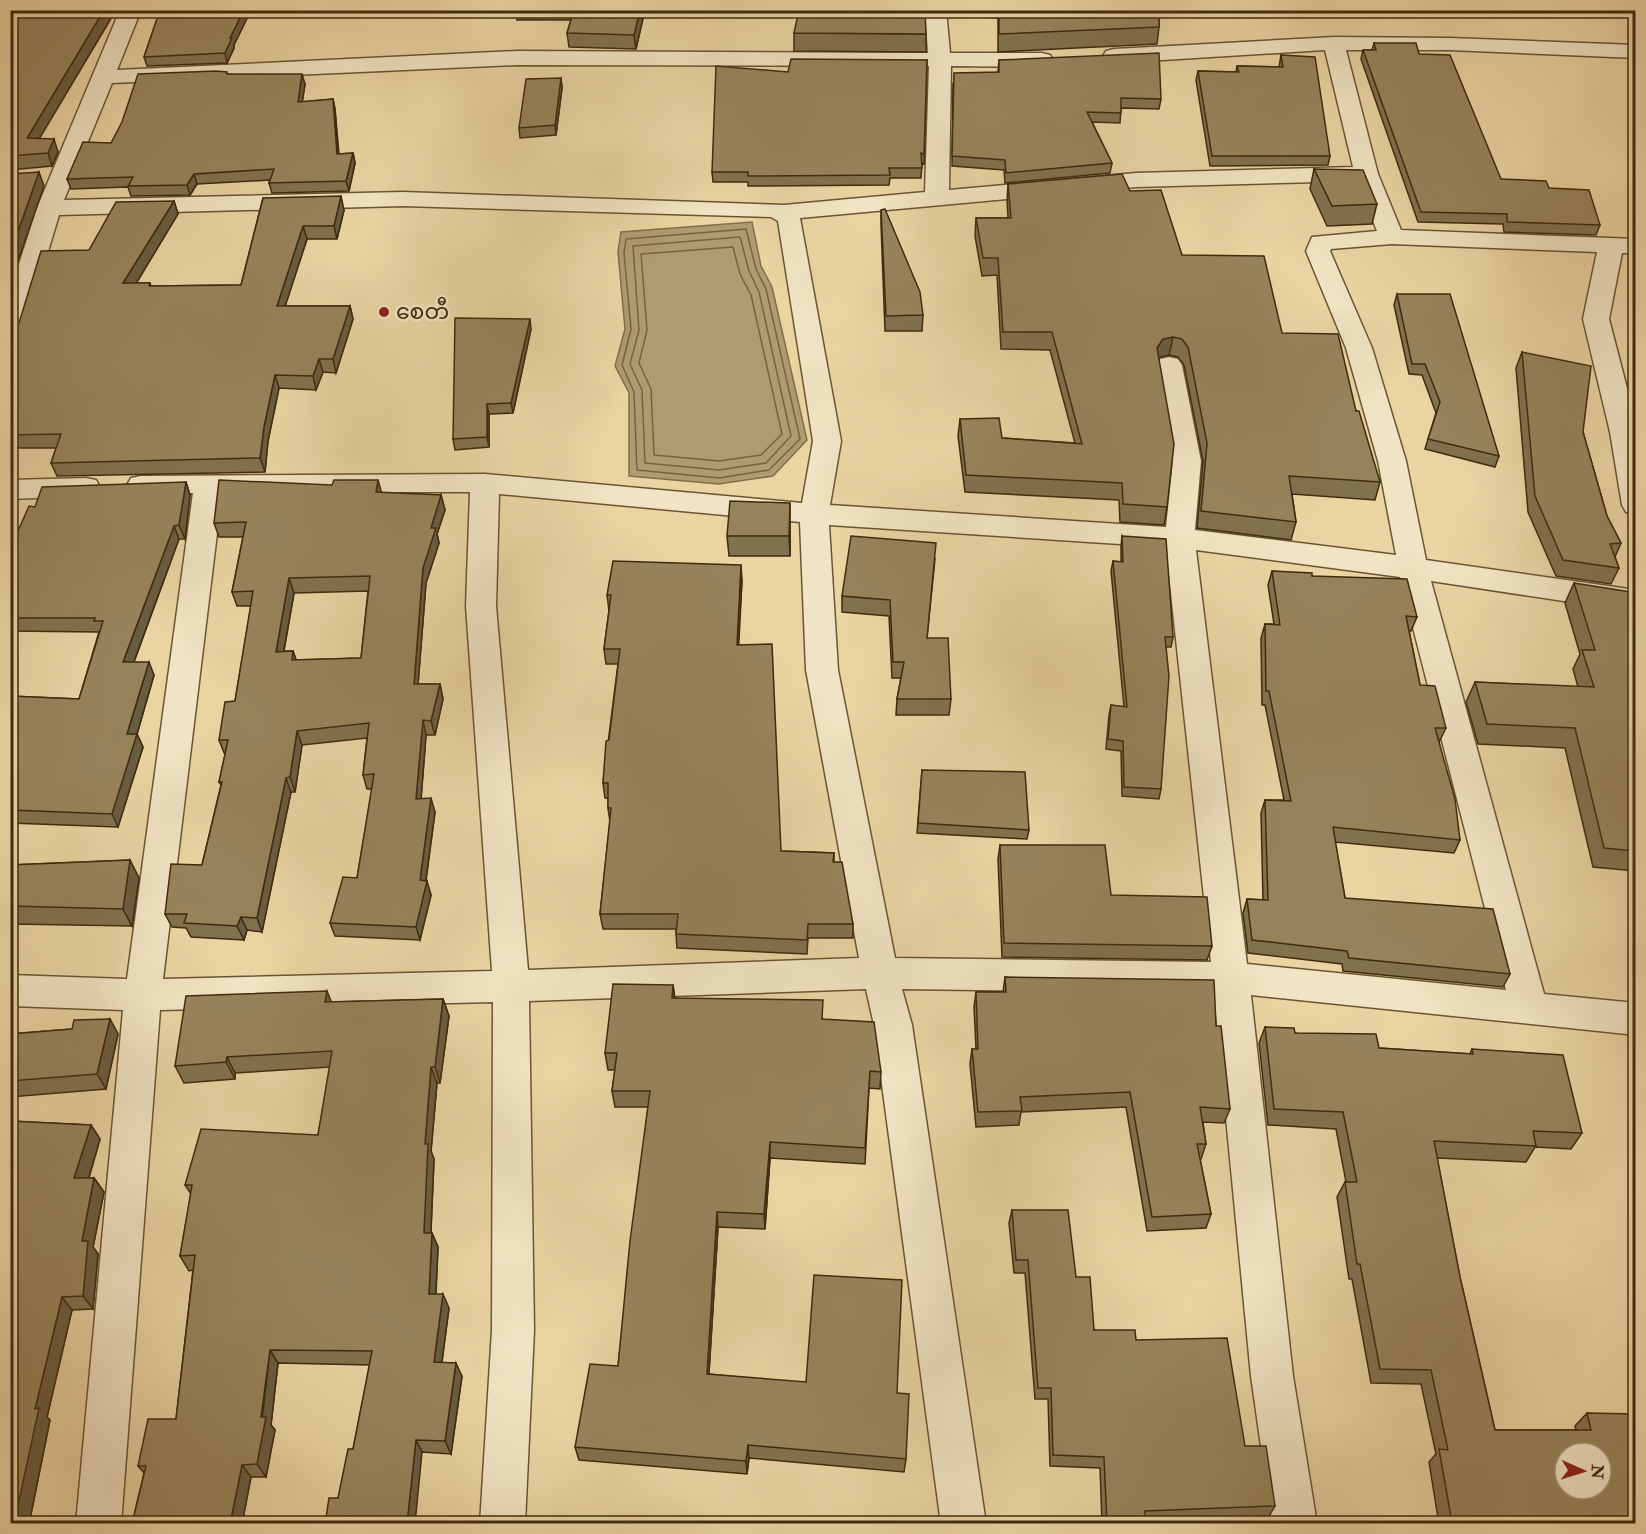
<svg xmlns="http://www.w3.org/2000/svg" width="1646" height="1534" font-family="'IM FELL Double Pica','Noto Sans Myanmar',serif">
<rect width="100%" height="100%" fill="#e9d4a2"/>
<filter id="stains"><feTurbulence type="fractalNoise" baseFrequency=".00333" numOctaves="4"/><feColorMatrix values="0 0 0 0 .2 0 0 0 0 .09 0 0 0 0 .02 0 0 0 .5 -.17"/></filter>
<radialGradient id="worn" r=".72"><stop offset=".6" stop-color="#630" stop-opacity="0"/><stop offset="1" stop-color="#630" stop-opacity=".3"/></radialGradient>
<path fill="#af9b70" stroke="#826e49" stroke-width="1.5" d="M752,222L761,266L772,287L807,440L773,476L719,484L629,476V393L615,366L625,329L618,252L621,232Z"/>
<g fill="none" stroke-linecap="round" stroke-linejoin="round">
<path stroke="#77633f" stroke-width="1.5" d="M746,229L756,269L766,289L800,439L769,470L719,478L637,470L634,392L622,365L631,329L624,253L626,239Z
M740,237L749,271L759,292L791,436L766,463L719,470L645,463L642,390L630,364L639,330L633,246Z
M733,247L740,274L751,295L782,434L761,455L719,461L654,455L651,389L639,363L647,330L641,254Z"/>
<defs>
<path id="minor" d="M120,10H141L117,70L517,51L928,53L925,10H946L950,53H1042L1050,55L1053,60L1050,65L1042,67L951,66L949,190L1136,173L1353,167L1325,50L1114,63L1106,61L1103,56L1106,51L1114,49L1334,37L1450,38L1636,45V58L1450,50H1346L1378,174L1401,230L1636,239V253H1622L1609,319L1636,423V515L1626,512L1622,505L1610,432L1583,319L1597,252L1392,244L1331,249L1330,251L1372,348L1406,461L1426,560L1636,590V612L1431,581L1544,994L1636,1003V1035L1251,995L1293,1376L1317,1524H1272L1251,1376L1214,993L902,989L912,1025L986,1524H941L874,1025L866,989L529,1001L534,1330L525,1524H480L492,1330L493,1002L160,1010L121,1524H76L123,1010L10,1006V975L127,979L193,493L141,494L131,492L127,485L131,478L141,476L485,474L802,503L813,441L778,221L771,217L403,206L59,215L23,335L19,341L10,343V292L37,208ZM517,65L929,66L925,192L784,205L403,192L64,200L112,83ZM1357,181L1377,231L1312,237L1306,251L1346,348L1378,461L1396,555L1195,530L1201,461L1182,365L1178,359L1169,357L1160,359L1156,365L1173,461L1166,527L830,505L841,441L800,218L1136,187ZM222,492H470L466,606L492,971L163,979ZM499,494L800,522L806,670L859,958L528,970L496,606ZM829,525L1166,547L1211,962L895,958L838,670ZM1196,550L1400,577L1506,990L1247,964Z
M86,478L96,480L100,487L96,494L86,496L10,499V480Z"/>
</defs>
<use href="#minor" stroke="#6a5533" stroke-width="3"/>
<use href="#minor" fill="#f1e3c3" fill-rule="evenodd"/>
</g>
<path fill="#82714e" stroke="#3f2b0e" stroke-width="1.5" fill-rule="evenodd" d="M10,10H116L39,138L58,152L52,166L10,170Z
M160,10H251L234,45V48L227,63L147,66L144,57Z
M516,10H728L727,16L644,14L636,49L569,47L567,33L571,20H517Z
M947,10H1159V27L1157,44L998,52V18L949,15Z
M794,33L926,34V52L794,51Z
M1374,43L1419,54L1501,179L1549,188L1600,225L1596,235L1504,232L1503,224L1418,222L1361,59L1363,50H1372Z
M1281,55L1330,156L1328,165L1210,166L1196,80L1198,71L1236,72L1237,66L1279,67Z
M927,60L924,164L922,163L921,178H890L889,185L748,186V182H713L712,172L788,72Z
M999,60L1161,99L1159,109L1121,108L1120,123L1092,122L1112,163L1110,173L1005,183L1004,170L952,166L953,83L998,72Z
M228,74L305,84L302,102L333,99L335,109L339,154L353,153L355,163L349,191L272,193L269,183L270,180L197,184L190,195L131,196L128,187L71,189L67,179L111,143Z
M561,78L562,88L556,135L520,138L519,128Z
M1314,169L1377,204L1372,224L1327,226L1310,189Z
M1008,184L1130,191L1182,255L1282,333L1356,411L1380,482L1375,500L1292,494L1296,522L1291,540L1197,528L1203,461L1184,365L1178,357L1169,355L1160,357L1159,358L1167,507L1164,525L1120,522L1119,500L965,492L958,436L960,419L1002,438L1075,443L1050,350L1001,349L997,275L982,276L975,236L976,218H1008L1007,201Z
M263,198L344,210L337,239H307L285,306H350L353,319L336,373L323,372L316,390L279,388L268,441L265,472L57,476L51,463L56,448H10V330H14L89,250L174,201L178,214L136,283H150L151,286L241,285Z
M881,210L923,315L922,331H885L881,225Z
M1397,294L1499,456L1495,467L1425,449L1436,413L1422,375L1409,374L1394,305Z
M531,329L513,413L489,414V447L455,450L453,439Z
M1522,352L1583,432L1607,516L1621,543L1615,557L1619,568L1611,584L1556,576L1528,512L1516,368Z
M186,482L190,495L185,539H179L134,662L154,675L137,734L143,747L118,827L10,823V696L79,699L99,632L10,631V549L35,507Z
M381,493L441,495L445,510L437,534L439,543L426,583L418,684H440L443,699L435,735H426L421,799L435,812L426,881L431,895L420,940L335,936L330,923L357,878L372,789H367L363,775L367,738L302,745L295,792H291L262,932L247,930L244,940L191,937L186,928L172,927L165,914L202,865L221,785L219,782L225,755L219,740L235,701L251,606H237L232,592L243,537H219L214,523ZM368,591L361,658L296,660L293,651H284L294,593Z
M790,523V556H729L727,536Z
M1122,536L1173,637L1171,647H1166L1161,789L1159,799L1122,796L1121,751L1106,749L1109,715L1111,705L1124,707L1111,571L1113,561L1121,562V546Z
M935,559L927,638L951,699L949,715H896L897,699L901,678H892L889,616L842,612V596Z
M1272,571L1312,576L1417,617L1411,631H1409L1420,685L1446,728L1439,742L1460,840L1454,853L1335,842L1345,898L1510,974L1503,987L1343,971L1342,964L1248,953L1243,913L1247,899L1263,900L1261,813L1265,800H1284L1265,705H1262L1261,638L1265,624H1274L1268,585Z
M742,580L738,645L781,851L834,853V862L853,924V938H808L807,954L677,948L676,934V929H603L600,914L610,822L608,808V798H605L603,783L618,664H606L604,649L609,611L607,595Z
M1574,583L1635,606V871L1593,867L1565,748L1478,744L1466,702L1475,682L1578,687L1573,669L1580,654L1565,603Z
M922,770L1029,830L1027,839L917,833Z
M1000,845L1111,895L1212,946L1207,960L1002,957L998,859Z
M130,860L139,878L132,926L11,924L10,925V865Z
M1005,977L1216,1026L1230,1109L1224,1123L1203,1122L1206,1144L1201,1159H1200L1211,1214L1206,1228L1147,1231L1126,1107L1021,1112L1019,1125L976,1127L970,1064L972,1049H976L974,1007L976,992H1003Z
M673,985L675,998L823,1019L881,1072L880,1089L869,1088L865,1164L770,1158L765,1229L718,1227L709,1374L897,1393L906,1459L904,1472L749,1458L747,1474L579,1460L575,1447L618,1366L648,1107H615L612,1091L615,1070H608L605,1053Z
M443,999L449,1016L440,1083H437L431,1151L434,1159L431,1233H432L438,1247L436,1294L449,1308L442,1362L462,1376L451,1454L422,1452L338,1498L353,1449L370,1365L278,1363L271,1425L275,1430L266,1477H251L242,1524H132L144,1473L138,1466L176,1419L193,1270L189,1271L180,1256L191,1194L185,1185L318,1135L330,1067L235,1073V1079L184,1083L175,1066L331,1002Z
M110,1019L118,1034L106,1089L10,1097V1034L72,1029Z
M1265,1027L1295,1033L1379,1048L1470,1054L1472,1049L1582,1133L1571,1149L1535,1147L1526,1162L1437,1158L1460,1277L1495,1430H1576L1575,1426L1587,1413L1635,1421V1524H1439L1429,1462L1436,1454L1421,1384L1371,1383L1352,1279H1349L1337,1197L1345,1182H1346L1336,1129L1268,1125L1259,1043Z
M10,1121L91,1125L100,1139L89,1178H94L104,1192L93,1247L98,1254L93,1309L72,1310L47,1417L50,1420L29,1524H10L12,1176H10Z
M1012,1210L1076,1277L1094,1330L1136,1340L1245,1446L1275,1506L1269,1516L1145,1521V1524H1102L1100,1468L1050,1466L1048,1399H1035L1025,1273H1014L1009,1223Z"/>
<path fill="#6a5c40" stroke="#3f2b0e" stroke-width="1.5" d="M104,10H116L32,151L27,138Z
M244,10H251L234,45V48L227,63L225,53L230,38Z
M640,10H644V14L636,49L634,35Z
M302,74L305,84L301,112L298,102Z
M561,78L562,88L556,135L555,125Z
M333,99L335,109L339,164L337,154Z
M54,139L58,152L52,166L48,153Z
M353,153L355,163L349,191L346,181Z
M39,172L44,186L10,284V254Z
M194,174L197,184L190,195L187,185Z
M341,196L344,210L337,239L334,226Z
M174,201L178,214L128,297L123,283Z
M303,226L307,239L281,319L277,306Z
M350,306L353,319L336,373L333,359Z
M530,319L531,329L513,413L511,403Z
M1173,337L1169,355L1160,357L1154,365L1157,348L1163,339Z
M319,359L323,372L316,390L313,376Z
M275,375L279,388L268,441L265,472L260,458L264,427Z
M487,404L489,414V447L487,437Z
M378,480L382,494L376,492Z
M186,482L190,495L185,539L179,525Z
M441,495L445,510L437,534L439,543L426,583L417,698L414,684L423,568L431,528Z
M790,503V556L789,536Z
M174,526L179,539L129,675L123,662Z
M741,565L742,580L738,661L737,645Z
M289,578L294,593L281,666L276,652Z
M293,651L298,665L292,660Z
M149,662L154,675L137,734L143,747L118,827L112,814L127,734Z
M440,684L443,699L435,735L431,721Z
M423,720L426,735L420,813L416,799Z
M297,731L302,745L295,792L290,777Z
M286,778L291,792L262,932L257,918Z
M431,798L435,812L424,893L427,881L431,895L420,940L416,927L420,880Z
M130,860L139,878L132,926L123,909Z
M241,917L247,930L244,940L237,926Z
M673,985L675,1002L672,998Z
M327,991L334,1008L325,1002Z
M443,999L449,1016L440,1083L435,1067Z
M110,1019L118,1034L106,1089L97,1074Z
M227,1057L235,1073V1079L226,1062Z
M431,1067L437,1083L431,1151L434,1159L430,1248L424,1233L425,1144Z
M91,1125L100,1139L84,1193L74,1178Z
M770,1142V1158L765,1229L764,1214Z
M94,1178L104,1192L93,1247L98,1254L93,1309L83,1296L82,1241Z
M717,1212L718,1227L708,1388L707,1374Z
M432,1233L438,1247L435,1309L429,1294Z
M443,1294L449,1308L440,1376L434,1362Z
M62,1297L72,1310L47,1417L50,1420L29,1524H14L35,1409Z
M270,1350L278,1363L271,1425L275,1430L266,1477L257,1464Z
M456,1363L462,1376L451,1454L445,1441Z
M416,1440L422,1452L415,1524H407Z
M748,1445L749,1458L747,1474L746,1461Z
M242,1465L251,1477L242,1524H230Z"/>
<path fill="#97835b" stroke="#3f2b0e" stroke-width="1.5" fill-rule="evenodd" d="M10,10H104L27,138L54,139L48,153L10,156Z
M160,10H244L230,38H232L225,53L144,57Z
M574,10H640L634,35L567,33Z
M799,10L840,13V10H925L926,34L794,33Z
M999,10H1159V27L999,34Z
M1374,43H1416L1419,54L1450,55L1501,179L1546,181L1549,188L1589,190L1600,225L1507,222V214L1421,212L1363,50H1376Z
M1159,53L1161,99L1121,98V113L1087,112L1112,163L1006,173L1005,160L952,156L954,73L999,72V60Z
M1281,55L1315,57L1330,156H1212L1198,71L1239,72L1237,66L1283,67Z
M791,59L927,60L924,154L921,153L922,168H889L890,175L748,176V172H712L716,66L788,72Z
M216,71L227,72V74H302L298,102L333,99L337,154L353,153L346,181L269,183L274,169L194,174L187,185L128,186L133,177L67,179L83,142L111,143L122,122L138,74Z
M561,78L555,125L519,128L526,79Z
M1314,169L1363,170L1377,204L1332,206Z
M39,172L10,254V174Z
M1122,174L1130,191L1161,190L1182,255L1264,256L1282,333L1338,334L1356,411H1359L1380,482L1289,476L1296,522L1201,511L1207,443L1188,347L1182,339L1173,337L1163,339L1157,348L1174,444L1167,507L1123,504L1122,483L966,475L960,419L999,418L1002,438L1082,444L1052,332H1003L998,258H983L976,218H1011L1008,184Z
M341,196L334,226H303L277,306H350L333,359H319L313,376L275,375L264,427L260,458L51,463L61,434L10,435V330H14L19,323L41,251L89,250L116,202L174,201L123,283H150L149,286L241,285L263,198Z
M885,209L920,292L923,315L886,316L881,210Z
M1397,294H1450L1499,456L1428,439L1440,402L1425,364H1412Z
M455,318L530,319L511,403L487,404V437L453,439Z
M1522,352L1591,366L1583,432L1607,516L1621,543L1610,544L1619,568L1563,560L1535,496Z
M219,480L332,485L334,480H378L376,492L441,495L431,528H436L423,568L414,684H440L431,721L423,720L416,799L431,798L420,880L427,881L416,927L330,923L343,877L357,878L374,774L363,775L369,723L297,731L290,777L286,778L257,918L241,917L237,926L184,923L187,914H165L171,864L202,865L222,782H219L228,740H219L225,702L235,701L253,591L232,592L246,522L214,523ZM370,576L361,658L292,660L293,651L276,652L289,578Z
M186,482L179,525L174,526L123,662H149L127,734H137L112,814L10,810V696L79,699L103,621H94L95,618H10V549L29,506L35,507L42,487Z
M730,501L790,503L789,536H727Z
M851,536L936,543L927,638H948L951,699H897L904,662H893L890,600L842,596Z
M1122,536L1166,539L1173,637H1165L1169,676L1161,789L1124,787L1123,741L1108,739L1111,705L1127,707L1113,561L1123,562Z
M613,561L741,565L737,645L772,644L781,851L834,853L833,862H842L853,924H808L807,940L676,934L678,914H600L611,808H608V783H603L606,741L609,740L620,649H604L611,595H607Z
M1272,571L1312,573V576L1407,579L1417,617L1406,616L1420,685L1435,686L1446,728H1435L1455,799L1460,840L1333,827L1345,898L1493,909L1510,974L1349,958L1347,951L1252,940L1247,899L1268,900L1265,800L1291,801L1269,691H1266L1265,624L1280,625Z
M1574,583L1631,592L1635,606V851L1604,848L1575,728L1487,724L1475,682L1594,687L1582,650H1595Z
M922,770L1025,772L1029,830L918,823Z
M1000,845H1105L1111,895L1207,897L1212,946L1004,943Z
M130,860L123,909L10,906V865Z
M1005,977L1214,980L1216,1026H1221L1230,1109L1200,1107L1206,1144H1197L1211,1214L1152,1217L1130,1092L1020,1097L1022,1111L978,1112L972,1049H978L976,992H1006Z
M613,984L673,985L672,998L823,1000L822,1019L874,1022L881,1072L870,1071L865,1148L770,1142L764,1214L717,1212L707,1374L806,1382L814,1275L902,1280L897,1393L909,1394L906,1459L748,1445L746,1461L575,1447L590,1364L618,1366L630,1241L650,1091H612L617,1053H605Z
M327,991L325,1002L443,999L435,1067H431L425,1144H428L424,1233H432L429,1294H443L434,1362L456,1363L445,1441L416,1440L407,1524H325L329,1498H338L348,1449H353L372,1351L270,1350L261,1417H266L257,1464L242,1465L230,1524H132L146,1466H138L148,1419H176L195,1255L180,1256L192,1185H185L201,1129L318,1135L332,1051L227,1057L226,1062L175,1066L186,996Z
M110,1019L97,1074L10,1081V1034L72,1029L74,1020Z
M1265,1027L1294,1028L1295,1033L1376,1034L1379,1048L1473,1054L1472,1049L1563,1055L1582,1133L1533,1131L1536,1146L1434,1141L1460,1277L1495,1430H1591L1587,1413L1634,1414L1635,1421V1517L1589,1516L1591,1524H1528L1517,1523L1516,1520L1451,1517L1439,1449L1448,1450L1431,1370L1380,1369L1360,1264H1357L1345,1182H1357L1343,1112L1274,1109ZM1565,1453H1601V1489H1565Z
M10,1121L91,1125L74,1178H94L82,1241H88L83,1296L62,1297L35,1409L39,1408L14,1524H10V1182L16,1162H10Z
M1012,1210H1068L1076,1277H1090L1094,1330H1135L1136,1340L1227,1338L1245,1446H1266L1275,1506L1145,1511V1524H1107L1104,1457L1053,1455L1051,1388H1038L1028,1260H1016Z"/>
<circle fill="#8f2418" stroke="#f1e3c3" stroke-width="2" cx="384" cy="312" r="6"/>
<g text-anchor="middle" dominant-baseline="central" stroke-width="5" stroke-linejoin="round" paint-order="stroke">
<g font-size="22" fill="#3f2b0e" stroke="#f1e3c3" text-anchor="start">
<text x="396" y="312">စေတီ</text>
</g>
</g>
<rect width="1646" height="1534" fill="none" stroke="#e9d4a2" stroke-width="36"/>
<rect x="12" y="12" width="1622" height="1510" fill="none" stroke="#3f2b0e" stroke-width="3"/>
<rect x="18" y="18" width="1610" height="1498" fill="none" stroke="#3f2b0e" stroke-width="1.5"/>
<g transform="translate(1583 1471) rotate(93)"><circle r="28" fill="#f1e3c3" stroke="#aa997b" stroke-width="1.5"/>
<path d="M0-4.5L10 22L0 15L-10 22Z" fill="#8f2418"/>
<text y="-9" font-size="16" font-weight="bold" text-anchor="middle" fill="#3f2b0e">N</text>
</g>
<rect width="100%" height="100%" filter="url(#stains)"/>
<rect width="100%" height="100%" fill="url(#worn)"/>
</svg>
